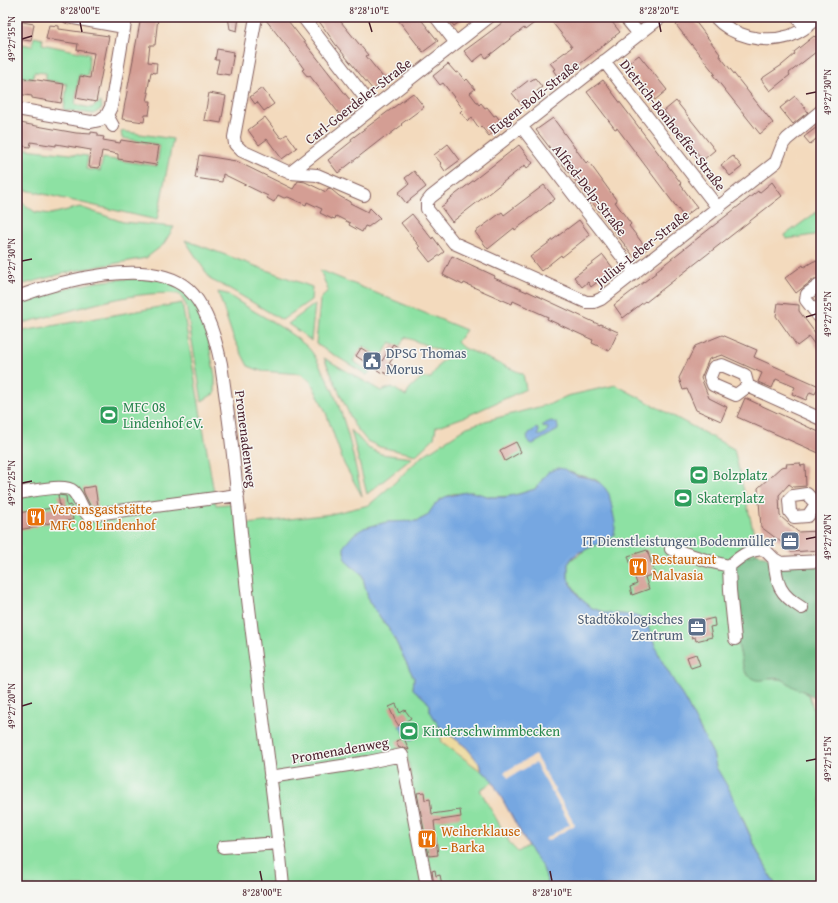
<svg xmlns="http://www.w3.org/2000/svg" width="838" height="903" font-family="'Gentium Book Plus',serif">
<rect width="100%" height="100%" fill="#f6f6f2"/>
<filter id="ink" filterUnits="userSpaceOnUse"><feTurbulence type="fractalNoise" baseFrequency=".025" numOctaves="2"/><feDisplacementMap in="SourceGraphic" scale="8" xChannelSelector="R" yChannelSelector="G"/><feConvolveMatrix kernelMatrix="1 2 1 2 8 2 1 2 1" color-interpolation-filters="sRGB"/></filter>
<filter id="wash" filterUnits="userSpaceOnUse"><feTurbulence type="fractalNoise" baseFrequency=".012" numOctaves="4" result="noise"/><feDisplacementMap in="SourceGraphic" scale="16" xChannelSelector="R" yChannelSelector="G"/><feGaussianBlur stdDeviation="0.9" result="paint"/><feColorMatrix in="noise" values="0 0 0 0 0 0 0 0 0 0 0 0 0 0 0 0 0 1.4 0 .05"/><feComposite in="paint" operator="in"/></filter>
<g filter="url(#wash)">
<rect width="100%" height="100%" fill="#f3dabd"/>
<path fill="#8de1a3" stroke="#6c8067" d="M34,37L43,39L42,44L89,54L88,76L79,75L75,105L91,108L101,102L102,108L94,114L64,110L67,84L46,80V73L34,72L33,79L17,76V43L32,46Z
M121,131L173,139L157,220L17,188V148L88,156L86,169L100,171L103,158L157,166L160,145L122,138Z
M17,199L35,212L51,214L80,207L123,222L174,227L163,245L146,258L73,271L24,284L17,278Z
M821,209V234L786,239L785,235Z
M185,240L312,287L311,300L282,320L230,289L211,280Z
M320,270L466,330L457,342L462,347L523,374L526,389L467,416L436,427L434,438L416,455L380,447L367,441L354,425L324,358L381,391L392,387L406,396L410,388L421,378H431L440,363L451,355L405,337L400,346L390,342L381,358L363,346L353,361L370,372L367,375L316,344L320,300L328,290Z
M123,279H154L174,283L195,302L207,334L215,376V393L202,401L186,305L179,294C128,289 67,314 17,324V304L49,292L96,282Z
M218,292L227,294C251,311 282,325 304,344C311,349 316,358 320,366C344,406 352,451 362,496L344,464L325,410L311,382L302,374L261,371L248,366L233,337Z
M182,303L216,505L236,503L239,525L331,514L369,505L393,484L421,457L467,427L485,421L550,404L567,396L616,385L734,449L757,547L734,626L744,670L747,675L770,679H782L809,695C815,710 816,727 821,743V886H776L758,853L740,812L716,767L713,754L686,702L659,656L647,624L643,619L623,614L606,613L592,608L580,598L568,578V564L572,559L587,549L609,539L614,534C615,519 611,488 596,480C587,475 577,477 569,471L545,476L535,489L512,496L491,497L472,492L452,494L439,500L427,516L417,521L387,522L364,528L344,551L346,560L350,565L362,574L369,602L391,632L414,678L413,689L425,699L430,705V711L439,726L442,742L490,777L493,782L480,790L511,845L518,852L529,845L543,868L549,886H430L406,750L400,751L424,886H17V332Z
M315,304L311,341L304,335L288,324Z
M351,430L368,448L381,454L412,458L367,494Z"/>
<path fill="#72bf89" stroke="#5e6f5a" d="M757,553L772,559L821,561V702L815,703C815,701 815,699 813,697C810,693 802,691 797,689C791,686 787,681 781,679C765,675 757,689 744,670L734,626V562Z"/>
<path fill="#eeda9e" stroke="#9c7c64" d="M439,726L467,748L479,763L481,771L442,742Z"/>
<path fill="#76a7e1" stroke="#606386" d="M551,421L557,423L558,427V430L533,444L529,443L527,437L529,433L537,428L539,431L538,435C541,437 547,432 548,429L547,427L544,428L542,425Z
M558,468L564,469L578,476L590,478L600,483L605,488L609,494L615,522V529L614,535L609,539L578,553L572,558L568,564V578L575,591L580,598L592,608L606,613L632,615L639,617L647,624L659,656L686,702L713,754L716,767L729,789L758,853L776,886H549L543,868L532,853L490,777L481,771L479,763L467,748L439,726L430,711V705L425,699L413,689L414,678L391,632L369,602L362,574L350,565L346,560L344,551V546L354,534L364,528L387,522L417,521L427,516L435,504L445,497L466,492H472L491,497H505L519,494L535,489L548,472Z
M408,720L418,735L410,741L399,726Z"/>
<path fill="#f3dabd" d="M535,755L575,825L547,841L545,839L570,824L535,763L508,778L504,772Z"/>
<g id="blocks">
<path fill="#d49e94" d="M141,17H158L155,45H150L148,62L157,63L156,73L151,72L147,93H149L147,101H151L149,115H145L144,122L122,119Z
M228,17H239L237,31L230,29Z
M270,17H285L354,105L341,116L310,76L308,77L302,70L304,69L299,62L266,20Z
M316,17H337L368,55L366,56L386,81L373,90L336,45Z
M396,17H419L438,41L423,52Z
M447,17H466L454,26Z
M510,17H542L525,30L524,28L486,58L483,54L473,62L464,51Z
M548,17H608L620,32L560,80L553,70L555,69L550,63L572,47Z
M686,17H692L720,54L719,55L773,123L760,134L713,75L715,74L676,25Z
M17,21L34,24L31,41L17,39Z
M49,25L59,26V29L109,36L96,102L76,98L80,76L90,78L94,53L77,50L78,44L46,39Z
M814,36L815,37L817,36L821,40V48L789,73L790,75L770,91L761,79L782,65L795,54L794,52Z
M217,49L234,52L230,75L216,73L219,60H215Z
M639,55L667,90L655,100L627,64Z
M448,64L456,73L458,72L465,81L467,79L475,89L470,93L479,105L481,103L485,108L487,107L494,116L496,115L503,125L489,136L481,126L479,128L472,118L468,121L460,112L463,109L443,83L440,85L433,76Z
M17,77L64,84L61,103L32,98V96L17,94Z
M535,78L542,87L537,91L540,94L523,107L512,93L529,80L530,81Z
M603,80L681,183L680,184L697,207L684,217L617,128L615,129L587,92Z
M262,88L274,104L264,111L257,102L255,104L250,97Z
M209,93L226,96L221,123L204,120Z
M413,93L424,107L401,124L402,125L385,138L384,137L338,173L328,160L352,141L351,139Z
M795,96L808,112L793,124L780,108Z
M676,101L715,150L703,160L664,111Z
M265,117L281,138L287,134L297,148L282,159L267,139L259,145L248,130Z
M553,118L586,163L588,161L617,201L615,202L631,224L629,226L647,249L635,258L536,130Z
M20,123L76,133L91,134V132L98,133V136L104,137L103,140L120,143L121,140L159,146L156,165L118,159V154L102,151L99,168L89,167L91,150L56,144V146L31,142L30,147L17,145V125H20Z
M821,124V135L810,144L804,137Z
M448,144L460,160L445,171L440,164L441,163L434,155Z
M519,145L533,163L527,168L525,165L452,222L441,207L448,202L447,201Z
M199,155L236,161L293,189L298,181L305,182L326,192L328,188L332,190L339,196L350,202V203L368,212L370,208L380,218L368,227L365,226L362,232L349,225L350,223L336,216L335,219L332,218V219L320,213L322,209L307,202L306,205L288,197L284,198L278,195L274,202L267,198L268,196L223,174L222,182L195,178Z
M733,156L742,167L730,176L721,165Z
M414,171L426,187L406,203L398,193L409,184L405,178Z
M772,182L782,196L646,302L645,301L623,318L614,305L657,272L656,271L671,259L758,191L759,193Z
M544,185L555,199L515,230L514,228L488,249L475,232L502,212L504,215Z
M412,214L432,239L433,237L444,252L430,262L419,248L420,247L401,223Z
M579,220L590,235L562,257L561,255L541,271L530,257Z
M603,255L616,272L608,278L606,275L591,287L588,282L582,287L574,277Z
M452,256L495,276L494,278L527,292V291L600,325V324L618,332L609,351L592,343L593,340L547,319L548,317L513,301L512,304L464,283L463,285L443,275Z
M814,261L821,262V278L814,279L796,293L785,278L803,265L804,267Z
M778,303L799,305V311L816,334L821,331V353L809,337L797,346L776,316Z
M722,335L757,350L754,357L819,386L815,394L810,392L806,400L792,394L795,387L776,379L772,388L758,382L762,373L722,355L709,359L701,378L709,398L727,407L721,421L696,410L687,389L683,390L679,378L695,346Z
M393,344L399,348L389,364L394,366L389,375L383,372L382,373L356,356L361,348L382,361Z
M745,398L821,433V454L737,417Z
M516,442L521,452L505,461L500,450Z
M800,463L801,466L805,465L806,486L793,487L789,484L779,495L780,516L798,532L820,531L821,550L791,552L781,542L761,527L758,488L781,467L787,466L786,464Z
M95,486L98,506L91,507L84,493L83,488Z
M58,495L66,496L67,506L71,505L73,520L37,525V527L17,530V513L60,507Z
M647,550L655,574L645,577L649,589L632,595L630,587L637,584L628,556Z
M714,618L715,626L710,627L712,637L696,641L695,637L692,638L689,624Z
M696,654L700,665L691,668L687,657Z
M396,704L400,713L405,710L411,718L399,726L395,720L389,707Z
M404,738L409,750L404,748H399L396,741Z
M424,792L425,800L430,799L432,814L460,810L461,817L434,821L438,855L429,856L417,793Z
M435,870L436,876L440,875L442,885L434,886L432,871Z"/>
</g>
</g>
<g filter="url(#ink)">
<use href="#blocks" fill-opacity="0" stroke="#85605e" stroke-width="1"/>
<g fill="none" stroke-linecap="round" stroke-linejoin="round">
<defs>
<path id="minor" d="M68,17L124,27
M256,17L234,137L235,144L242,151L290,173L489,17
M303,17L373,108
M436,17L456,43
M625,17L639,34
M661,17L431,197L427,202V209L454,243L586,302H594L601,299L776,162L783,144L787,139L821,111
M715,17C733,37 764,44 790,36C800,32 811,24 819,17
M797,17L805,27
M604,61L718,208
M17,109L91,122L100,120L107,115
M107,115L111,107L126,17
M107,115L113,126
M521,126L584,208L635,273
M290,173L317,175L364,195
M821,286H818L807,294L806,300L821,319
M17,297C60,281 150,256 188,289C207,306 216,340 221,364C223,378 225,393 227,407C235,462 239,517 245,572C256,677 273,781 283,886
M748,386L736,395L713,385L710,377L714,367L722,365L745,375L748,386L821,419
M17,493C28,492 65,483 73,491C80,498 80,507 88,515L238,495
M807,494L816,504L808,516L794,517L790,512L789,500L793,496Z
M671,549L712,562L729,566C741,556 748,550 764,549L774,559L781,563L821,561
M774,559C777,585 779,594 802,608
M729,566L730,590L735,639
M270,777L368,762L402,755L427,886
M223,847L279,843"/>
</defs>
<use href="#minor" stroke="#85605e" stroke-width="14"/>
<use href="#minor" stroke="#fff" stroke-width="12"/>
</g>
</g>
<path fill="none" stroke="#4a1f2b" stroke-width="1.5" d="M80,22L82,32M369,22L372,32M659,22L661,32M22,39L32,36M806,94L816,92M22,261L32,259M806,317L816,314M22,483L32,481M806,539L816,537M22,706L32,703M806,761L816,759M260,871L262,881M550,871L552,881"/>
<defs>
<symbol id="civic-square" viewBox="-11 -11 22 22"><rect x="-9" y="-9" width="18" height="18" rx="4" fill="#5c6f8a" stroke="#f6f6f2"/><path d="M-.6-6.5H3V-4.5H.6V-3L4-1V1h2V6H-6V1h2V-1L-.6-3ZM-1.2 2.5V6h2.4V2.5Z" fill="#fff"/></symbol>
<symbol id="stadium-square" viewBox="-11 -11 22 22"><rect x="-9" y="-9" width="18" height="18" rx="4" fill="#2e9e5b" stroke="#f6f6f2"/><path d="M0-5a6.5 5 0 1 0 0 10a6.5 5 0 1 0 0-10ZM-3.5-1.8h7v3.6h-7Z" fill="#fff"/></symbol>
<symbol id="restaurant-square" viewBox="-11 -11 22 22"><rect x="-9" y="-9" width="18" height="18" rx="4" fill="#e8710a" stroke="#f6f6f2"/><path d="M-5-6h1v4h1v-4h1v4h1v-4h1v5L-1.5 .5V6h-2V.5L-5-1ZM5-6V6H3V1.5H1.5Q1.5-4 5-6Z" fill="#fff"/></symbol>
<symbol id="office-square" viewBox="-11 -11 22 22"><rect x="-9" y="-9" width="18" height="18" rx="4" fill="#5c6f8a" stroke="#f6f6f2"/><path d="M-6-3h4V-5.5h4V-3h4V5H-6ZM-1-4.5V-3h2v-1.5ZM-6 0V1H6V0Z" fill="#fff"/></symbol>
</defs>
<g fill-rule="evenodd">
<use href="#civic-square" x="361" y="350" width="22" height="22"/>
<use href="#stadium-square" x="98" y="404" width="22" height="22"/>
<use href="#stadium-square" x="688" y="464" width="22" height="22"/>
<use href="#stadium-square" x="672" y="487" width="22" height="22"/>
<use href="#restaurant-square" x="25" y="506" width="22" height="22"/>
<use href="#office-square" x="779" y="530" width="22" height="22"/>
<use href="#restaurant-square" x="627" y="556" width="22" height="22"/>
<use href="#office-square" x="686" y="616" width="22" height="22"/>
<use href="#stadium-square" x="398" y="720" width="22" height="22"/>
<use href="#restaurant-square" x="416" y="828" width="22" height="22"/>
</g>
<g text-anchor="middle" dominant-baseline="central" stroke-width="3" stroke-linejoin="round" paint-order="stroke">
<g font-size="14" fill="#4a1f2b" stroke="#f6f6f2">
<text transform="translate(534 97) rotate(-38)">Eugen-Bolz-Straße</text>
<text transform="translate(358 101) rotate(-38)">Carl-Goerdeler-Straße</text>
<text transform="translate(673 125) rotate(52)">Dietrich-Bonhoeffer-Straße</text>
<text transform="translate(590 190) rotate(52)">Alfred-Delp-Straße</text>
<text transform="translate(642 248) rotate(-38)">Julius-Leber-Straße</text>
<text transform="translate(246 439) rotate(83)">Promenadenweg</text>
<text transform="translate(340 750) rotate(-10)">Promenadenweg</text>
</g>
<g font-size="14" fill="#4e5e75" stroke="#f6f6f2" text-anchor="end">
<text x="386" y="353" text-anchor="start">DPSG Thomas<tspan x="386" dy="16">Morus</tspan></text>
<text x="776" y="541">IT Dienstleistungen Bodenmüller</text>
<text x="683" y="619">Stadtökologisches<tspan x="683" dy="16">Zentrum</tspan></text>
</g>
<g font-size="14" fill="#27864d" stroke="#f6f6f2" text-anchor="start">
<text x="123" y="407">MFC 08<tspan x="123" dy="16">Lindenhof eV.</tspan></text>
<text x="713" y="475">Bolzplatz</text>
<text x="697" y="498">Skaterplatz</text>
<text x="423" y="731">Kinderschwimmbecken</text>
</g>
<g font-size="14" fill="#c56008" stroke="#f6f6f2" text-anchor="start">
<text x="50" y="509">Vereinsgaststätte<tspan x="50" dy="16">MFC 08 Lindenhof</tspan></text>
<text x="652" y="559">Restaurant<tspan x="652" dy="16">Malvasia</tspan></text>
<text x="441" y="831">Weiherklause<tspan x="441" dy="16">– Barka</tspan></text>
</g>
</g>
<rect width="838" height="903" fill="none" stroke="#f6f6f2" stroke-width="44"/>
<rect x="22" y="22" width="794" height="859" fill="none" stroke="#4a1f2b" stroke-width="1.5"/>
<g font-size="10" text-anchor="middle" fill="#4a1f2b">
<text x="80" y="14">8°28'00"E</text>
<text x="369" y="14">8°28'10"E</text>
<text x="659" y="14">8°28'20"E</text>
<text transform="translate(11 39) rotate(-90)" y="4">49°27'35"N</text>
<text transform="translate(827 92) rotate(-90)" y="4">49°27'30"N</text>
<text transform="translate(11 261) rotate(-90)" y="4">49°27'30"N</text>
<text transform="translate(827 314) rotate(-90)" y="4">49°27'25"N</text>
<text transform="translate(11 483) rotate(-90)" y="4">49°27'25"N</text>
<text transform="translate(827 537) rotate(-90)" y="4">49°27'20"N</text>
<text transform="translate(11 706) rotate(-90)" y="4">49°27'20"N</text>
<text transform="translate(827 759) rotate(-90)" y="4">49°27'15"N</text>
<text x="262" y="896">8°28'00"E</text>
<text x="552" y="896">8°28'10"E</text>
</g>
</svg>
